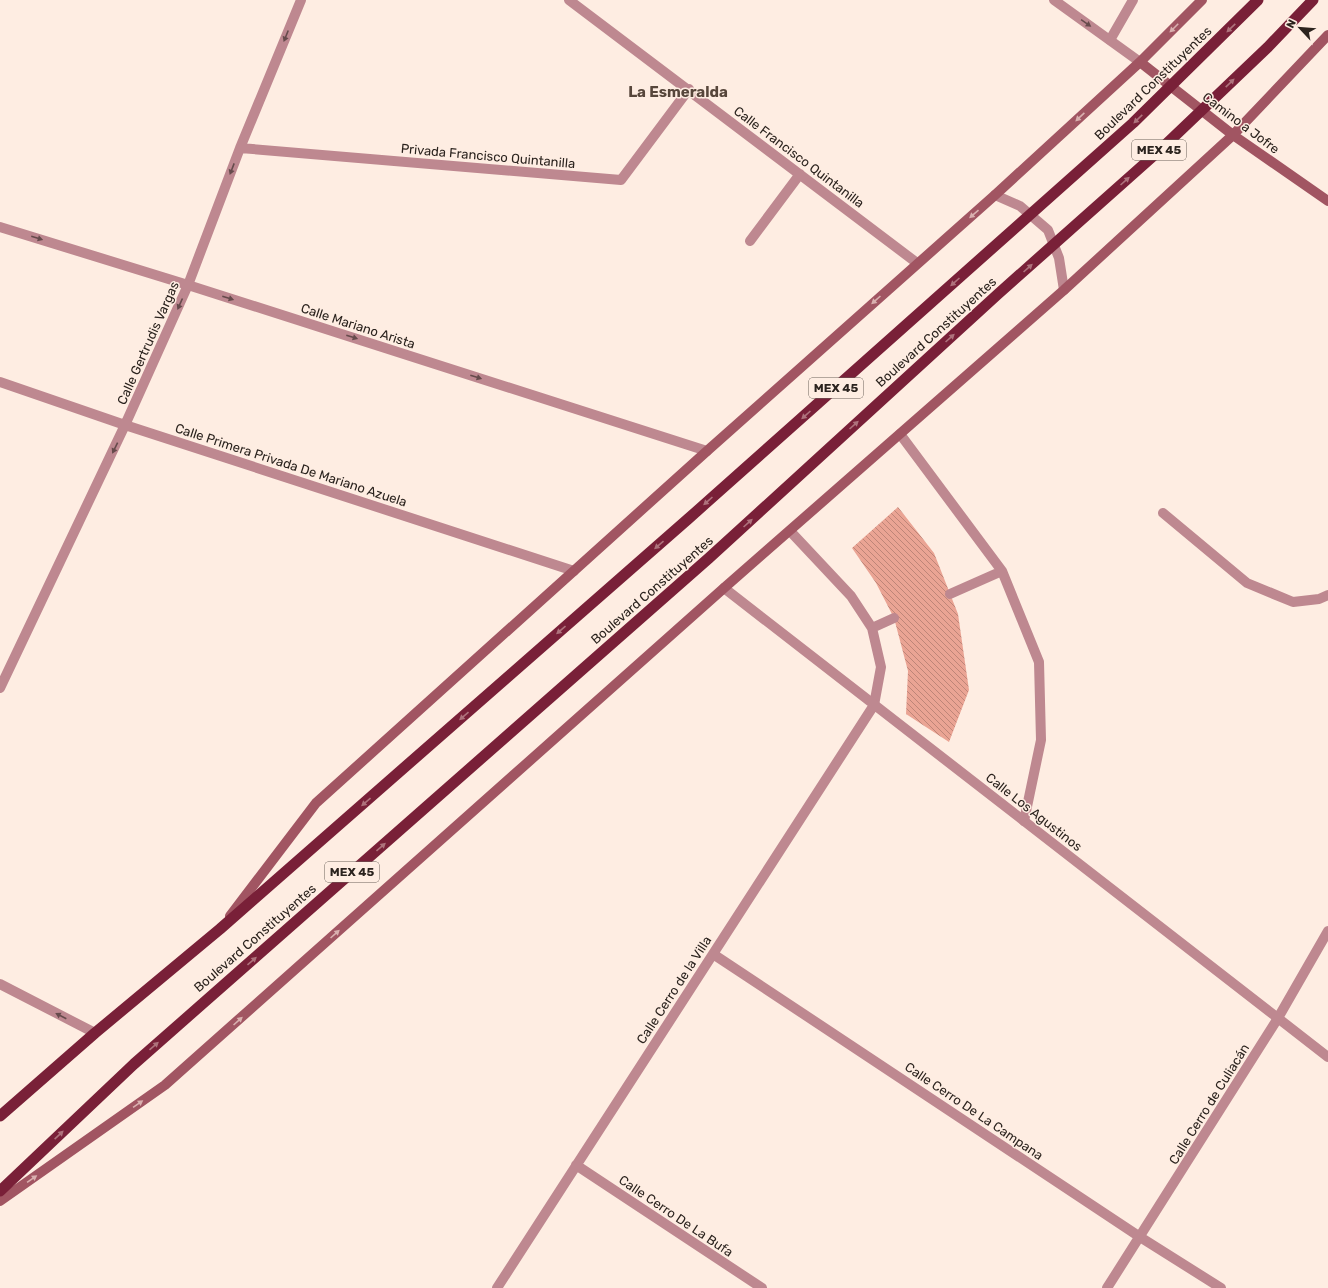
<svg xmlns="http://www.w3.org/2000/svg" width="1328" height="1288" font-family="Rubik,sans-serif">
<defs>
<pattern id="building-back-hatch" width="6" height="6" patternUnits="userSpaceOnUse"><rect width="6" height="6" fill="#eaa494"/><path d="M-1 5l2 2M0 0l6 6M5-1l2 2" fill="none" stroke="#be8578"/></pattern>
</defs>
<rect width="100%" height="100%" fill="#feede2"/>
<path fill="url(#building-back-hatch)" d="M898,507L934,553L958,614L969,690L949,742L906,714L908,671L894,618L876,583L852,548Z"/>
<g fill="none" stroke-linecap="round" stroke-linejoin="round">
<path stroke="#be8890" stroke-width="10" d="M900,434L1002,571L1039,662L1041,740L1024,821
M1163,513L1247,583L1293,602L1319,599L1328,595
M790,531L851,596L872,628L881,667L874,705
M950,594L1002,571
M872,628L894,618"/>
<path stroke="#be8890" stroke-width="10" d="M569,0L917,263
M1110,40L1133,0
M240,148L621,180L689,89
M750,241L800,174
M0,382L125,425L574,571
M724,588L1328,1057
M0,688L125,425L188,285L240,148L301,0
M713,954L1140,1237L1221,1288
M0,984L95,1033
M576,1165L762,1288
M497,1288L874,705
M1107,1288L1278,1018L1328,931"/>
<path stroke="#be8890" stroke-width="10" d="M1054,0L1140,62
M995,195L1020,206L1048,230L1059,258L1064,290
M0,227L188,285L707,451"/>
<path stroke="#a15562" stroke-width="10" d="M1140,62L1233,135L1328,201
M230,916L316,803L707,451L995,195L1140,62L1202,0
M0,1201L165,1085L724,588L1064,290L1233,135L1328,35"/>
<path stroke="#792038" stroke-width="11" d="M0,1116L95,1033L220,929L688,519L1133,123L1258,0
M0,1191L134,1064L709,558L998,294L1160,150L1268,47L1313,0"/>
</g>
<defs><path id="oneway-solid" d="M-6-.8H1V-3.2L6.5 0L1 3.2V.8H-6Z"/></defs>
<g fill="#664b4c">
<use href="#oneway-solid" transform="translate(1086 23) rotate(35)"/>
<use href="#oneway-solid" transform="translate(286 36) rotate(112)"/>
<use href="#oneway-solid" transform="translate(232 169) rotate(111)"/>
<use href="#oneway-solid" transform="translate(37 238) rotate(17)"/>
<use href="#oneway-solid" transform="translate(228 298) rotate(18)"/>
<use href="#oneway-solid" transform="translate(180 304) rotate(114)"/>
<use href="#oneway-solid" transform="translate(352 337) rotate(18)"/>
<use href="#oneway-solid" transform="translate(476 377) rotate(18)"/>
<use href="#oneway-solid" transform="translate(115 448) rotate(116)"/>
<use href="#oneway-solid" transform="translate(61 1016) rotate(-153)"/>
</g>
<g fill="#d9b0af">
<use href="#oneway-solid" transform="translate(1174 28) rotate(135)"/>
<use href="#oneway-solid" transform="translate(1080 117) rotate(137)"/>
<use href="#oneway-solid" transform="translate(974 214) rotate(139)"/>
<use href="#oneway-solid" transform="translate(876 300) rotate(138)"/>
<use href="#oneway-solid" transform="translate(335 934) rotate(-42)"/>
<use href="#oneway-solid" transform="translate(238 1021) rotate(-42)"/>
<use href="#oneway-solid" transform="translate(138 1104) rotate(-35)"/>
<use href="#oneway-solid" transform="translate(32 1179) rotate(-35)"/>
</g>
<g fill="#ae727c">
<use href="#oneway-solid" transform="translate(1231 28) rotate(136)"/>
<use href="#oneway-solid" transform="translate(1230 83) rotate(-44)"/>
<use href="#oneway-solid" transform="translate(1138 119) rotate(136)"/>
<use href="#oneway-solid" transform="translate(1125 181) rotate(-42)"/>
<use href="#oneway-solid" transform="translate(1028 268) rotate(-42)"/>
<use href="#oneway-solid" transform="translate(955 282) rotate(138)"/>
<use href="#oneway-solid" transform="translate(950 338) rotate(-42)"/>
<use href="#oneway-solid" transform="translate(806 415) rotate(138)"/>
<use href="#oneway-solid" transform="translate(854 425) rotate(-42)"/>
<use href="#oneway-solid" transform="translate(708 501) rotate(138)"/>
<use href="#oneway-solid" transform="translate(748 523) rotate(-42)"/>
<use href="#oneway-solid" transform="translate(659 545) rotate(139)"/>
<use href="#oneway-solid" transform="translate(561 630) rotate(139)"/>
<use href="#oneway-solid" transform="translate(464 716) rotate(139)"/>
<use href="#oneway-solid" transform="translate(366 802) rotate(139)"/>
<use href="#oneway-solid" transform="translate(381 847) rotate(-41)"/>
<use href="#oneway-solid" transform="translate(252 961) rotate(-41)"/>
<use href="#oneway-solid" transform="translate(154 1046) rotate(-41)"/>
<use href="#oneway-solid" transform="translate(59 1135) rotate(-43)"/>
</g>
<g text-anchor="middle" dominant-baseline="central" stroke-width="3" stroke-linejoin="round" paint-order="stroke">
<g fill="#feede2" stroke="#6a6059" stroke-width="1">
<rect x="1132" y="140" width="54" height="20" rx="3"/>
<rect x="809" y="378" width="54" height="20" rx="3"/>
<rect x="325" y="862" width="54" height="20" rx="3"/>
</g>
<g font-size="12" font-weight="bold" fill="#2b231e">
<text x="1159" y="150">MEX 45</text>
<text x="836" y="388">MEX 45</text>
<text x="352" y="872">MEX 45</text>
</g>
<g font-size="13" fill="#2b231e" stroke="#feede2">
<text transform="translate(1153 83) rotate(-44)">Boulevard Constituyentes</text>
<text transform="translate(1241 123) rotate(37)">Camino a Jofre</text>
<text transform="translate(488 156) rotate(5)">Privada Francisco Quintanilla</text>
<text transform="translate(799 157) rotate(37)">Calle Francisco Quintanilla</text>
<text transform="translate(358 326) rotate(18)">Calle Mariano Arista</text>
<text transform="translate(936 332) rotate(-42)">Boulevard Constituyentes</text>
<text transform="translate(148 343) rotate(-66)">Calle Gertrudis Vargas</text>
<text transform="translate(291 465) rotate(18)">Calle Primera Privada De Mariano Azuela</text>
<text transform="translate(652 590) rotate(-41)">Boulevard Constituyentes</text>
<text transform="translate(1034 812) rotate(38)">Calle Los Agustinos</text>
<text transform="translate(255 938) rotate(-41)">Boulevard Constituyentes</text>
<text transform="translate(674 990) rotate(-57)">Calle Cerro de la Villa</text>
<text transform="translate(1209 1104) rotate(-58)">Calle Cerro de Culiacán</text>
<text transform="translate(974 1111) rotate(34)">Calle Cerro De La Campana</text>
<text transform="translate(676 1216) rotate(34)">Calle Cerro De La Bufa</text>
</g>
<g font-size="15" font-weight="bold" fill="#57463b" stroke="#feede2">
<text x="678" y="92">La Esmeralda</text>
</g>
</g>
<g transform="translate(1300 28) rotate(296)" stroke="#feede2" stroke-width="3" paint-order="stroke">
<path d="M0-3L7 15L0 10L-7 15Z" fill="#2b231e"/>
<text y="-6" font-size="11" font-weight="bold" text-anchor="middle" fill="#2b231e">N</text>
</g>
</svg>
